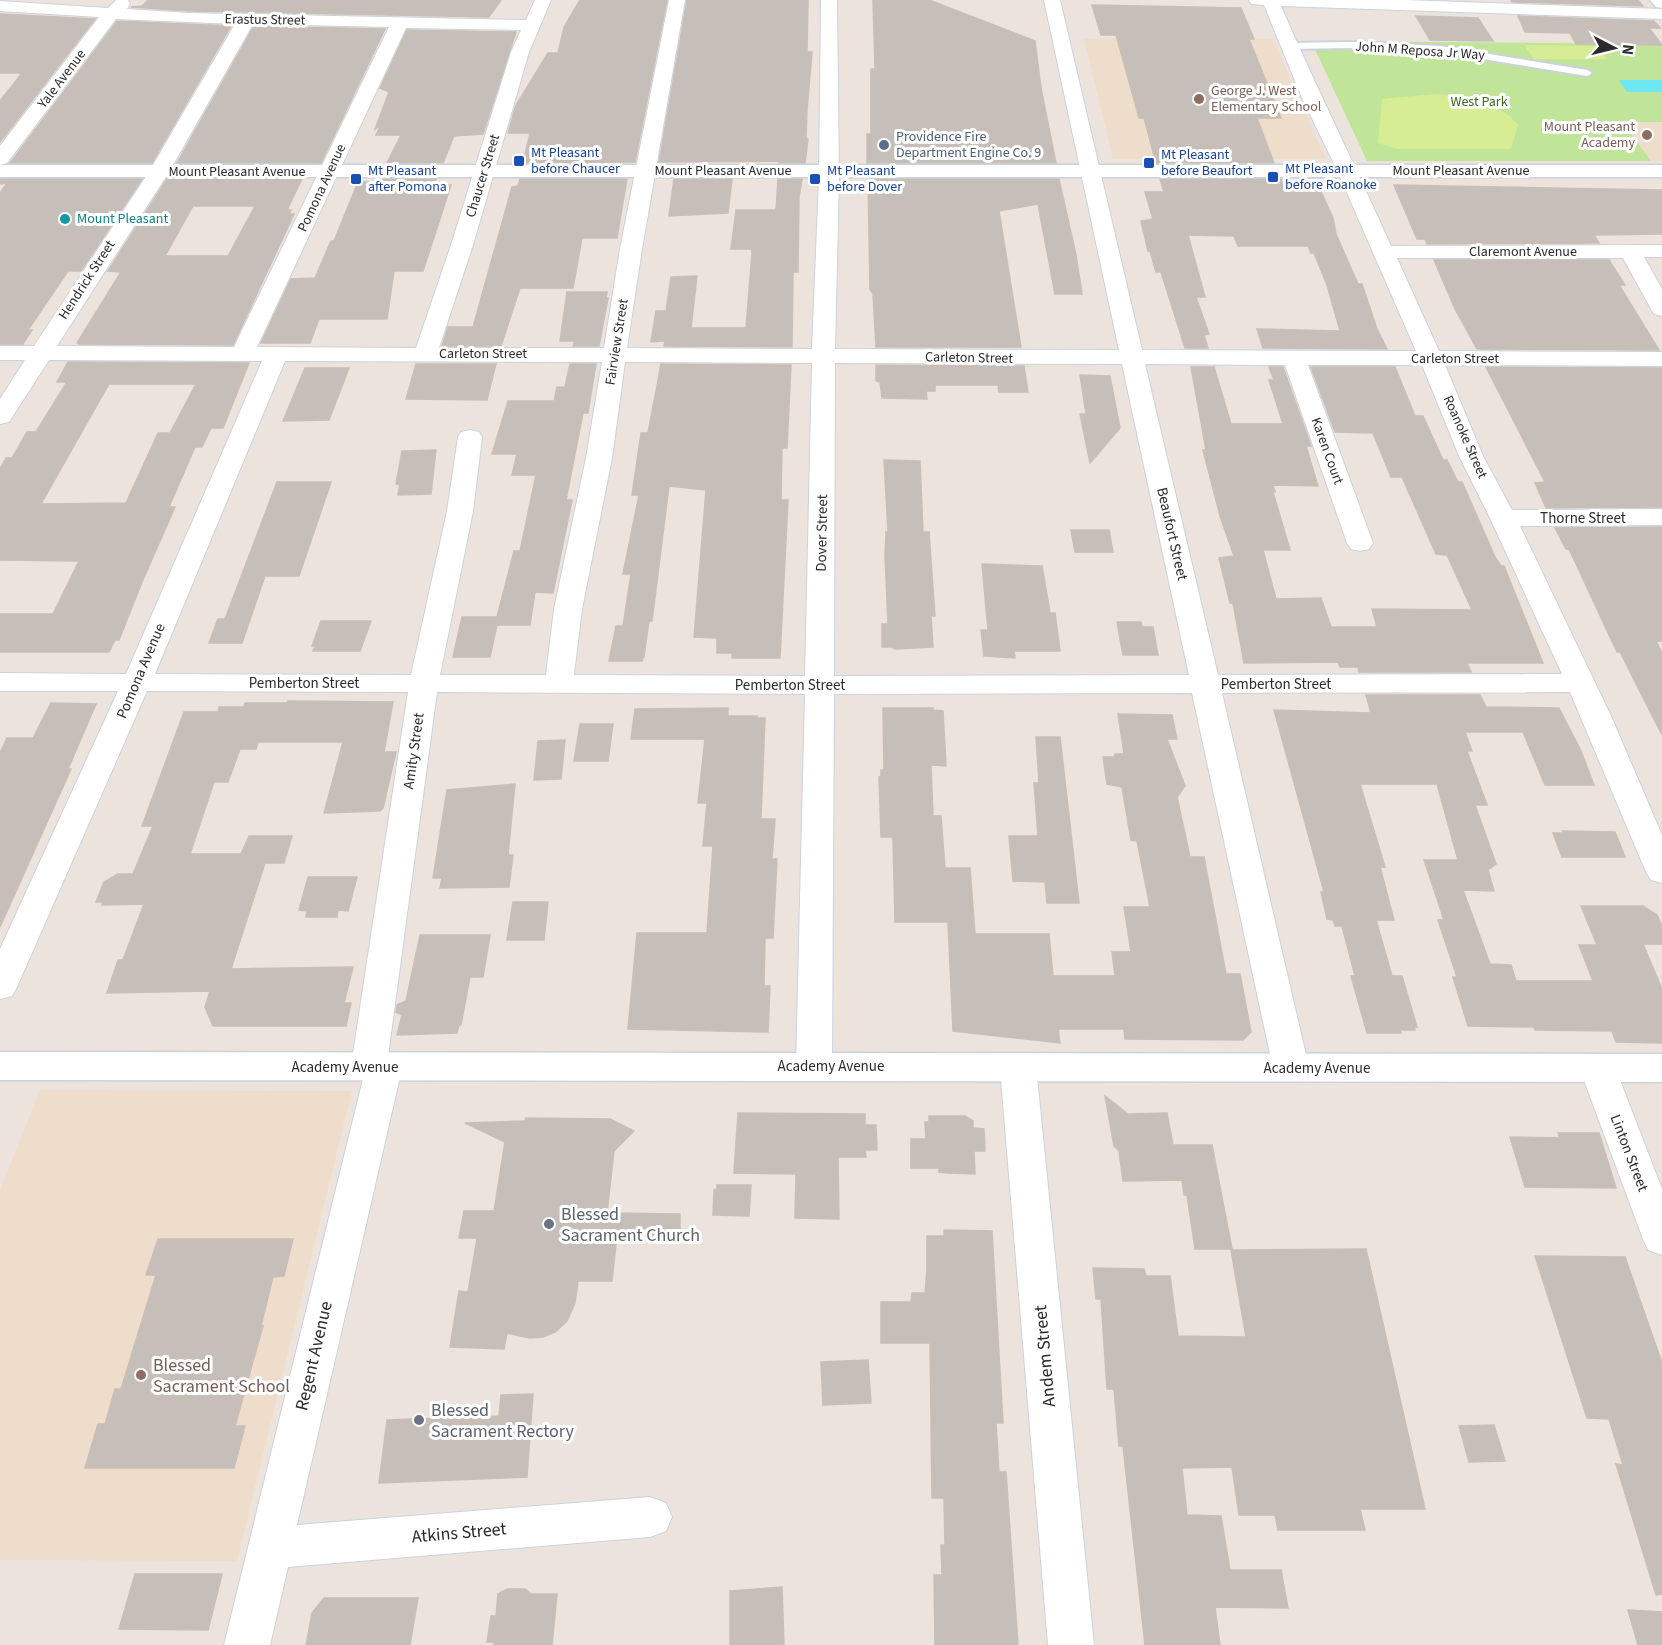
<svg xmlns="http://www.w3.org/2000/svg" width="1662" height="1645" viewBox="0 0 1662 1645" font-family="'Source Sans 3',sans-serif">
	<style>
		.education { fill: #efddcc }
		.green { fill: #c0e598 }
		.pitch { fill: #d7ed93 }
		.water { fill: #6de7f2 }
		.building { fill: #c6beb8; stroke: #c9bfb6; stroke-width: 1.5; fill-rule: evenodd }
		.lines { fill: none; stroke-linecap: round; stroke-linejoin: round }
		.service-casing { stroke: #cbd2dd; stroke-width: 4 }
		.minor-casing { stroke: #cbd2dd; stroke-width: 2 }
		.tertiary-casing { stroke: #cbd2dd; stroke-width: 3 }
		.secondary-casing { stroke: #cbd2dd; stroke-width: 3 }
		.service { fill: #fff; fill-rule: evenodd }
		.minor { fill: #fff; fill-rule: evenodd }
		.tertiary { fill: #fff; fill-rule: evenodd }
		.secondary { fill: #fff; fill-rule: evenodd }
		.education-dot { fill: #8d6e63; stroke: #fff; stroke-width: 2 }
		.service-dot { fill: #5c6f8a; stroke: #fff; stroke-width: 2 }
		.transit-dot { fill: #1a4fb4; stroke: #fff; stroke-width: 2 }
		.culture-dot { fill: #0f9aa8; stroke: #fff; stroke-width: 2 }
		.worship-dot { fill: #6b7280; stroke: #fff; stroke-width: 2 }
		.labels { text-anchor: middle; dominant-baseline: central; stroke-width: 6; stroke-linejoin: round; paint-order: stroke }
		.far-street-label { font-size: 14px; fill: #2b2b2b; stroke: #fff }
		.far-education-label { font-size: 14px; fill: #785e54; stroke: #fff; text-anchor: start }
		.far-park-label { font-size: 14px; fill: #396b18; stroke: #fff }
		.far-service-label { font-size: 14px; fill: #4e5e75; stroke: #fff; text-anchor: start }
		.far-transit-label { font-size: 14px; fill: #164399; stroke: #fff; text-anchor: start }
		.far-culture-label { font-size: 14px; fill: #0d838f; stroke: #fff; text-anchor: start }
		.street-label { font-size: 15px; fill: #2b2b2b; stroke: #fff }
		.near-worship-label { font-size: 18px; fill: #5b616d; stroke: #fff; text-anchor: start }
		.near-street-label { font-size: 18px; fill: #2b2b2b; stroke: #fff }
		.near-education-label { font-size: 18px; fill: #785e54; stroke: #fff; text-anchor: start }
	</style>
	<rect width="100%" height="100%" fill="#ede3dd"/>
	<path class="education" d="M1084,39H1273L1326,159H1113Z
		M1622,122H1662V161H1651Z
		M40,1090L352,1091L237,1561L0,1560V1190Z"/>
	<path class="green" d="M1311,41L1662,44V122H1622L1651,161H1367Z"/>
	<path class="pitch" d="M1524,45L1598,46L1607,59H1534Z
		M1436,94C1467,96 1497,100 1518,125L1511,149H1397L1378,143L1382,99Z"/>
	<path class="water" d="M1619,80H1662V92H1627Z"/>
	<path class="building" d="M148,0H501L489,17L189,11L131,7L142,6Z
		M580,0H667L635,162L523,163L530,133H508L516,105L548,53H558L564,27Z
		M687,0H808L807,52H812L807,110L806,139H808L805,163H779V161L659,162Z
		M873,0H929L1035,41L1041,88L1056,163H867V134H871V69H875Z
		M1511,0H1638L1643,6L1512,2Z
		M1092,5L1241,8L1254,39H1249L1281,118H1257L1274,163H1156L1144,118H1139L1116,35H1101Z
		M0,14L95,19L0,142V101L22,73H0Z
		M1416,16L1478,18L1493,41L1430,40Z
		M1518,16L1654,21L1660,28H1649L1662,45L1576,44L1570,33L1525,32Z
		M117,21L231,26L152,163H10Z
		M254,26L385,29L321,163H177Z
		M407,30L516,32L483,134L454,136L443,163H387L401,135H376L381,125L375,129L389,92L380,88Z
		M0,179H142L81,271H68L28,330H32L23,344H0V193L7,183L0,184Z
		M167,179H302L287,210H291L289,214H294L233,345L79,344L77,343L121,272L108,271ZM193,206H255L228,256H165Z
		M379,179H436L434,185H451L423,271H394L387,319H319L310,343H261L291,279L315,278L331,241H334L358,182H378Z
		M520,179H627L617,238H582L573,288H520L501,346H442L448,327H473L512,187L518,186Z
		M674,179H732L728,213L669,216Z
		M778,179H802L799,197L798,272H793L792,347L664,346L665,341L651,342L656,311H666L671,277L697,276L691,328H746L752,253V249H731L736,210H776Z
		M868,179H1059L1076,255L1082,294H1055L1038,204L999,211L1021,347H876L873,294L870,289Z
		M1160,179H1281L1283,185H1318L1333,218L1336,234L1358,284H1362L1377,329L1387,349L1263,348L1257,329L1340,331L1327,285L1314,253H1311L1308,246H1238L1234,236L1188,235L1205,297H1196L1209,334L1204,335L1208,348H1185L1161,272H1156L1150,251H1148L1141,221L1153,219L1145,192H1164Z
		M1394,185L1662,190V234L1594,235L1599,243L1427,244L1425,239H1417Z
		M1434,260H1609L1625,285H1619L1659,350L1477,349L1455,309Z
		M567,292H607L606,298H608L599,346H573L575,341H560Z
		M68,362L249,363L223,428H211L202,447H195L169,507H175L142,582L119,640H115L109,652H0V614H53L79,561L0,560V469L6,458H12L27,432H36L67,382H57ZM109,384H196L170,433H158L126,503L41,504Z
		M416,364H496L487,400L406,399Z
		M570,364H596L588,413H583L566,500H572L553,593L535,592L530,625H497L490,657H453L462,617H497L514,551H520L536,475H512L517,454H492L508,401H554L557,387H565Z
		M661,364L791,365L787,448H782L781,500H788L780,658H732V653H717V638L694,637L706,490L669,486L652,621H649L644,656L642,661H609L616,626H623L631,574H623L639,495H632L641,433H648Z
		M876,365L1024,366L1028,392H999L998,385H935V391H926L927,399L882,398L880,382L876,381Z
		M1191,367H1214L1231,424H1283L1269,380H1274L1269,367H1283L1311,446H1306L1318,486L1273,485L1275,492H1273L1290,550H1263L1276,599L1321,598L1331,627H1377L1372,609L1472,610L1447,555L1436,554L1402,477H1391L1373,433L1335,432L1311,367H1395L1415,416H1423L1443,460H1447L1458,482H1462L1495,557L1501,566H1504L1543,663H1467L1471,672H1359L1358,667H1340L1338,662L1244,663L1233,603H1230L1219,558L1234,556L1220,516L1203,450H1206Z
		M1486,367L1662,368V507L1546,508L1535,483L1545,482Z
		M305,368H349L329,420L283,421Z
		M1080,375L1110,376L1120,428L1090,463L1080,414H1086Z
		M436,450L431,494L398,495L400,484H396L402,451Z
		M884,460L920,461L923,532H929L935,616H931L933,647L895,649L891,647H882V624H888L885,555L886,532H888Z
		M277,482H331L299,576H265L242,643H209L218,619H225Z
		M1662,527V641H1656L1662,653V735L1620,652H1617L1569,549H1566L1555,528Z
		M1071,530H1109L1113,552H1075Z
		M982,564L1042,566L1050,613H1055L1060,651H1014L1015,658L984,656L981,630H988Z
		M321,621H371L360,651H313L315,646H312Z
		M1117,622H1141L1142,627H1153L1158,655H1123Z
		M1366,695H1480L1486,707L1559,708L1581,751L1594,785H1545L1523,732H1465L1472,751H1467L1487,805H1475L1496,864L1488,870L1494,891L1463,890L1490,964L1511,965L1516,981H1593L1579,945H1597L1581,906H1643L1657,915L1662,926V944H1643L1662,989V1043L1616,1042L1612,1031L1535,1030L1534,1027L1468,1026L1453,977H1457L1438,920H1444L1424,860H1458L1437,784H1360L1385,867H1380L1394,920H1376L1392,976H1402L1417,1027L1414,1026L1415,1030H1400L1401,1033H1367L1351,976H1355L1342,926H1335L1333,920L1327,919L1321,892H1324L1274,710L1371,713Z
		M288,701L393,702L384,752H396L383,808L380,811L324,813L343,742H258L256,749H240L228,782H214L190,854H241L249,836H292L284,863H265L231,969L353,967L344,1003H351L346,1026H213L205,1007L210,991L107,993L118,960H123L144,904L102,905L103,902H96L104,882L118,874H133L153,826H142L184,712H218L219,707H244L245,703H287Z
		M51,703L96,704L68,769H71L0,927V753L7,738H33Z
		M728,708V716H757V718H765L761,819H775L772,859H777L773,938H765L764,986H770L768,1032L628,1029L637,933H707L713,846H703L707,803H698L705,739H631L635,709Z
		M883,708H933V710L943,711L946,766L931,765L933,816H941L945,868H970L975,934H1049L1053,976H1115L1112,952H1131L1124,907H1150L1137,841L1131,840L1122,787L1107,784L1103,757H1115V754H1124L1118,714L1172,715L1177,739H1167L1185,786L1177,797L1190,857H1204L1226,974H1240L1251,1032L1243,1040L1125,1039L1124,1029H1058L1060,1043L953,1031L948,922H895L893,840L892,837H881L879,777H881V770H884Z
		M580,724H613L608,761H574Z
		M1036,737H1060L1079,903H1047L1045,882L1013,881L1009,836H1038L1034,783H1039Z
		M565,740L561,779L534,780L538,741Z
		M515,784L508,855H513L509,887L440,888L442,878H433L447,790Z
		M1563,831L1615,832L1625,857H1562L1553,833H1563Z
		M308,877H357L348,911L338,910L337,917H306L307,911L299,910Z
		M513,902H548L544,940H507Z
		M420,935H490L483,977H470L461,1025H459L457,1033L397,1035L402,1015L396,1012L397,1005L406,1001Z
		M1105,1096L1128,1114L1167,1113L1173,1145H1212L1232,1249H1195L1187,1195H1184L1182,1180L1123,1181L1119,1151L1114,1146Z
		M738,1113L865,1114V1125H876L877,1150H865L866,1157H838L839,1219L795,1218L796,1174L734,1173Z
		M929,1116H965L973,1121V1128L984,1129L985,1151H974L975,1174L947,1173L939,1172V1168H911V1139H926L925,1122H929Z
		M526,1118L610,1119L634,1131L614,1151L607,1213L680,1214V1236L617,1235L612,1281H578L575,1303L567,1321L555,1332L543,1337L530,1338L507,1333L504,1349L450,1347L459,1291L468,1292L477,1238H459L464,1211H494L505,1142L465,1123L525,1121Z
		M1558,1133H1599L1616,1188L1525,1187L1510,1137L1560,1138Z
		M717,1185H751L749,1216L713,1215L714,1190L717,1189Z
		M944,1230L992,1231L1003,1423H996L999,1472H1006L1018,1645H935L934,1575H942L941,1545H945L944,1498H932L930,1343H881V1302H911L912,1293H925L927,1269V1236H944Z
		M158,1239H293L284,1276L273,1277L261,1326H263L235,1426H245L234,1468H85L98,1424H105L115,1389H121L156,1275H146Z
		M1366,1249L1425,1509H1360L1365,1530H1278L1275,1515H1239L1232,1467L1182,1468L1187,1515L1221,1516L1230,1570H1281L1288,1608L1215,1607L1220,1645H1145L1123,1446H1119L1114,1389H1107L1101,1299H1096L1093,1268L1144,1269L1146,1276H1170L1178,1336L1246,1337L1231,1250Z
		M1535,1256L1625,1257L1662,1363V1594L1656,1595L1616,1464L1623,1465L1609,1419L1587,1418Z
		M868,1360L871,1403L823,1405L821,1362Z
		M533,1394L527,1477L379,1483L387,1420L499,1416L501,1395Z
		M1494,1425L1505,1461L1469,1462L1459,1426Z
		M135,1574H222L208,1630L119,1629Z
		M782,1587L784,1645H730V1591Z
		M507,1589H525L531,1594H557L552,1645H494V1642H487L491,1616H496L498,1594Z
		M324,1598H418L410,1645H306L312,1613Z
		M1628,1610L1662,1612V1645H1638Z"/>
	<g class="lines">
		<defs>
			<path id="service" d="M1353,42L1440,46L1587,70L1592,73L1587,76L1440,52L1353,48L1288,49L1283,46L1288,43Z"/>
			<path id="minor" d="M116,0H128L130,4L127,9L189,13L526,20L535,0H551L529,52L473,245L439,348H604L620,249L669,0H685L642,249L627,348L812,349L819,178L821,0H837L839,178L835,349L1119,350L1044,0H1060L1142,350L1416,351L1337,170L1302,98L1264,5L1251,4L1249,0H1404L1662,9V19L1281,6C1316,87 1355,165 1391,246L1662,245V257H1644L1662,289V316L1654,314L1651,309L1623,258H1397L1439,351L1662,352V366L1445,365L1483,456L1512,510L1662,509V525L1520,526L1611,716L1662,835V883L1651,880L1646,872L1570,692L1222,693L1309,1068L1304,1077L1291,1081L1278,1077L1273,1068L1192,693L834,694L832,1066L827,1075L814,1079L801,1075L796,1066L805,694L437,692L388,1056L397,1059L402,1068L297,1525L650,1497L666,1503L672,1517L666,1531L650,1537L288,1567L270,1645H224L363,1079L356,1076L351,1067L408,692L147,691L17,987L12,996L0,999V949L118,691H0V673L126,674L262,361L49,360L9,422L0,424V399L25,360H0V346H34L149,172L235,24L116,19L7,163L0,165V146L99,17L0,11V1L108,8ZM253,24L389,27L234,347L57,346L169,172ZM406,28L521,30L511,52L451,245L416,348L257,347ZM285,361L602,362L586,458L554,609L546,675H440L473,511L482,437L479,432L470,430L461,432L458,437L447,511L411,675L155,674ZM625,362L812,363L805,676L574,675L582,609L612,458ZM835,363L1122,364L1189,675L834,676ZM1145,364L1285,365L1347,543L1351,549L1360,551L1369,549L1373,543L1308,365H1422L1459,456L1490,518L1562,674L1218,675Z
				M1018,1054L1031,1058L1036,1067L1094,1645H1048L1000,1067L1005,1058Z
				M1597,1054L1610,1058L1615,1067L1662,1189V1255L1648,1250L1643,1239L1579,1067L1584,1058Z"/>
			<path id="tertiary" d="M0,1052L1662,1054V1082L0,1080Z"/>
			<path id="secondary" d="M1650,0H1662V8L1656,7Z
				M0,165H1662V177H0Z"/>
		</defs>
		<use href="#service" class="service-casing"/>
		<use href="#minor" class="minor-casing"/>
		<use href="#tertiary" class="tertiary-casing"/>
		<use href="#secondary" class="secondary-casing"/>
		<use href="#service" class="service"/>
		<use href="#minor" class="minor"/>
		<use href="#tertiary" class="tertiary"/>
		<use href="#secondary" class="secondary"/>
	</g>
	<g class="education-dot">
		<circle cx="1199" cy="99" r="6"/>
		<circle cx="1647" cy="135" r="6"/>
		<circle cx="141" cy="1375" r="6"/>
	</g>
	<circle class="service-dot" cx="884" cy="145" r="6"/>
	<g class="transit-dot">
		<rect x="513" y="155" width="12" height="12" rx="3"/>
		<rect x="1143" y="157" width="12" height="12" rx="3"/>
		<rect x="1267" y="171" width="12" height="12" rx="3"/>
		<rect x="350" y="173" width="12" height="12" rx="3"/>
		<rect x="809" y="173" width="12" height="12" rx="3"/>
	</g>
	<circle class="culture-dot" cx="65" cy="219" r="6"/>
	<g class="worship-dot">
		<circle cx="549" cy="1224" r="6"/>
		<circle cx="419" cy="1420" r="6"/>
	</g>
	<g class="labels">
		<g class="far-street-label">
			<text transform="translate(265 20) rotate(1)">Erastus Street</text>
			<text transform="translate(1420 51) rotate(4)">John M Reposa Jr Way</text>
			<text transform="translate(62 79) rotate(-53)">Yale Avenue</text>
			<text x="723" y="171">Mount Pleasant Avenue</text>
			<text x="1461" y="171">Mount Pleasant Avenue</text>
			<text x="237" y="172">Mount Pleasant Avenue</text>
			<text transform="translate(483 176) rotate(-73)">Chaucer Street</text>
			<text transform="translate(322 188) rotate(-65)">Pomona Avenue</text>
			<text x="1523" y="252">Claremont Avenue</text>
			<text transform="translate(87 280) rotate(-57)">Hendrick Street</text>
			<text transform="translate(617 342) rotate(-81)">Fairview Street</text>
			<text x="483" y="354">Carleton Street</text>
			<text transform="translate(969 358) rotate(1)">Carleton Street</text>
			<text x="1455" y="359">Carleton Street</text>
			<text transform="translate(1465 437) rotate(66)">Roanoke Street</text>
			<text transform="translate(1327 451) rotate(70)">Karen Court</text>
		</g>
		<g class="far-education-label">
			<text x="1211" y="91">George J. West<tspan x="1211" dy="16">Elementary School</tspan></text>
			<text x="1635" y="127" text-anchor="end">Mount Pleasant<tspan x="1635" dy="16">Academy</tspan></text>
		</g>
		<g class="far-park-label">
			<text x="1479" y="102">West Park</text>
		</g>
		<g class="far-service-label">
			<text x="896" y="137">Providence Fire<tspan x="896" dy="16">Department Engine Co. 9</tspan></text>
		</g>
		<g class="far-transit-label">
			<text x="531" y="153">Mt Pleasant<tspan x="531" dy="16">before Chaucer</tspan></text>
			<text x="1161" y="155">Mt Pleasant<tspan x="1161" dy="16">before Beaufort</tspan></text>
			<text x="1285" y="169">Mt Pleasant<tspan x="1285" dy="16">before Roanoke</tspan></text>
			<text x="368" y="171">Mt Pleasant<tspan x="368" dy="16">after Pomona</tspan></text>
			<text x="827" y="171">Mt Pleasant<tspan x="827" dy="16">before Dover</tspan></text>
		</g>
		<g class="far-culture-label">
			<text x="77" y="219">Mount Pleasant</text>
		</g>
		<g class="street-label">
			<text x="1583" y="518">Thorne Street</text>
			<text transform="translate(822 533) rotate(-89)">Dover Street</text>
			<text transform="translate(1172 534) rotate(77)">Beaufort Street</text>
			<text transform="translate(141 671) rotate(-67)">Pomona Avenue</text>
			<text x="304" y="683">Pemberton Street</text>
			<text x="1276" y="684">Pemberton Street</text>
			<text x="790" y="685">Pemberton Street</text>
			<text transform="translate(414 751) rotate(-82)">Amity Street</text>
			<text x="831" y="1066">Academy Avenue</text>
			<text x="345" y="1067">Academy Avenue</text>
			<text x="1317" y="1068">Academy Avenue</text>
			<text transform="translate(1629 1153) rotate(69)">Linton Street</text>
		</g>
		<g class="near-worship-label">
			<text x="561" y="1214">Blessed<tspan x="561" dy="21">Sacrament Church</tspan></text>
			<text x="431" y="1410">Blessed<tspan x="431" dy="21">Sacrament Rectory</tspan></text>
		</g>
		<g class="near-street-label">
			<text transform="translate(314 1356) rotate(-77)">Regent Avenue</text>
			<text transform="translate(1045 1356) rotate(-95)">Andem Street</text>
			<text transform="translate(459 1533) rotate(-5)">Atkins Street</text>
		</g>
		<g class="near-education-label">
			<text x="153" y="1365">Blessed<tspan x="153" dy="21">Sacrament School</tspan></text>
		</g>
	</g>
	<g transform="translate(1614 48) rotate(97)" stroke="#ffffff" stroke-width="4.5" paint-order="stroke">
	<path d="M0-4.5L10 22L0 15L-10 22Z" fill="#2b2b2b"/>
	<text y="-9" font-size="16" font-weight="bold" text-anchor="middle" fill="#2b2b2b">N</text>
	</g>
</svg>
